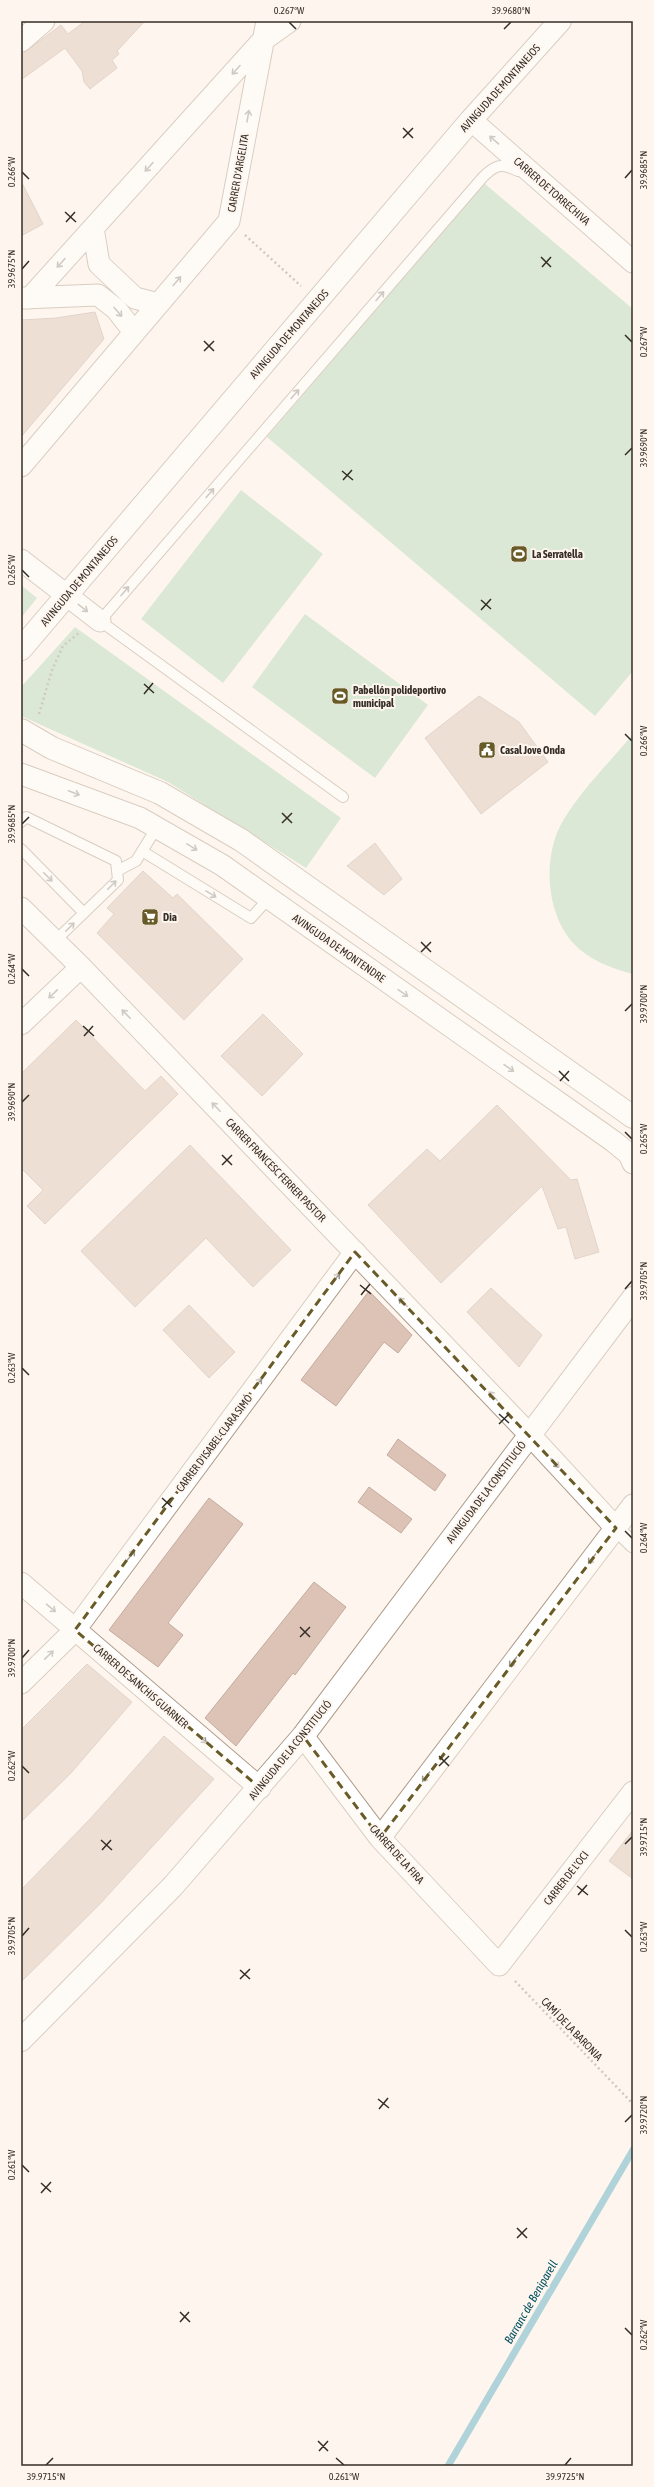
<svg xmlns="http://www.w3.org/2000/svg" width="654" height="2487" viewBox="0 0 654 2487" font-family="'Asap Condensed',sans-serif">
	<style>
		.green { fill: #b4d7b8 }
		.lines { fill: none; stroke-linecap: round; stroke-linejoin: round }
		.stream { stroke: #52a8c2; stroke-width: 7 }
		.building { fill: #dcc3b6; stroke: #c3ab9e }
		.service-casing { stroke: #ae9c89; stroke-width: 12 }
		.pedestrian-casing { stroke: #ae9c89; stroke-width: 17 }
		.minor-casing { stroke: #ae9c89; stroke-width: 23 }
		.tertiary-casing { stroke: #ae9c89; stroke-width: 24 }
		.secondary-casing { stroke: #ae9c89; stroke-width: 24 }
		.primary-casing { stroke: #ae9c89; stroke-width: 24 }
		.path { stroke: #99928a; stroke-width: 2.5; stroke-dasharray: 2 3; stroke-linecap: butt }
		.service { stroke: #fff; stroke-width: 10 }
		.pedestrian { stroke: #fff; stroke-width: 15 }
		.minor { stroke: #fff; stroke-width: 21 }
		.tertiary { stroke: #fff; stroke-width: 22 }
		.secondary { stroke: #fff; stroke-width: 22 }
		.primary { stroke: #fff; stroke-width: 22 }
		.oneway { stroke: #9a9692 }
		.marked { fill: none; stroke: #685b28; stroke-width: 3; stroke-dasharray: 8 5; stroke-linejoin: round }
		.ticks { fill: none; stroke: #352e26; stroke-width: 1.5 }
		.labels { text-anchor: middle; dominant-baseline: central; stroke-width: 4; stroke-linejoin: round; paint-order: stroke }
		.street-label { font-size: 11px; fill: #352e26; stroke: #fef6ee }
		.poi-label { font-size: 11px; font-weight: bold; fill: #352e26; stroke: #fef6ee; text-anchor: start }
		.water-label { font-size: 12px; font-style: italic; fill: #015062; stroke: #fef6ee }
		.neatline { fill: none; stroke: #352e26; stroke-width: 1.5 }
		.ticks-label { font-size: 10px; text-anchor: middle; fill: #352e26 }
	</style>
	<rect width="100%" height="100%" fill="#fef6ee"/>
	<path class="green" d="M484,183L633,309V671L595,716L267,437Z
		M241,490L323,554L223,683L141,619Z
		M21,585L37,598L21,618Z
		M305,614L428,705L375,778L252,687Z
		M75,627L341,818L306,868L168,782L21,716V687Z
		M633,734V974C613,969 589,960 574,944C545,913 542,854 564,819C583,788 610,762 633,734Z"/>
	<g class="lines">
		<path class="stream" d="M448,2466L633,2150"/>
	</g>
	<path class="building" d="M85,21H145L117,51L119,54L112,60L117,68L90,89L84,82L82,71L65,48L21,80V55L61,25L68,34Z
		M21,181L43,224L21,236Z
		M95,312L104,339L21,437V320L56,318Z
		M479,696L519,722L548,762L481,814L425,738Z
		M375,843L402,879L384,895L347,866Z
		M143,871L173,898L177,894L243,959L184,1020L97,933L114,914L107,908Z
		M263,1014L303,1054L262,1096L221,1056Z
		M76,1020L145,1091L161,1076L178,1094L45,1224L27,1206L43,1190L21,1168V1074Z
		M497,1105L571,1180L577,1179L599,1252L575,1259L566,1227L558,1229L542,1186L441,1283L368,1205L427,1149L440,1161Z
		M190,1145L291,1250L253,1287L206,1238L135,1307L81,1251Z
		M491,1288L542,1335L519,1367L467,1312Z
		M369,1291L412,1335L398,1353L384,1342L336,1406L301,1380Z
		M189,1305L235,1352L209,1378L163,1330Z
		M398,1439L446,1475L435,1491L387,1455Z
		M369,1487L412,1519L401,1533L358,1502Z
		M209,1498L243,1524L168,1623L183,1635L158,1667L109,1630Z
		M314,1582L346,1607L295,1675L293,1673L236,1746L205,1718Z
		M87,1664L132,1702L71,1773L21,1822V1730Z
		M164,1736L214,1779L99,1905L21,1982V1890L90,1819Z
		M633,1830V1879L609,1861Z"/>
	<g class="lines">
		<defs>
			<path id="service" d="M343,797L100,621L483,177C496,164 502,163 518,171
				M21,822L26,817L116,861L118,880L55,941
				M21,849L84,913
				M142,851L251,918L269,898
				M117,871L136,861L157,827"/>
			<path id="pedestrian" d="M616,1528L633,1545"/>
			<path id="minor" d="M21,41L44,21
				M471,120L633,262
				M93,228L99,264L135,298L158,304
				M22,298L98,295L116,309L134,332
				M30,298L262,41L290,21
				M21,466L229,221L267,21
				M21,560L100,621
				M21,774L140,818L222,865L613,1141L629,1154L633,1163
				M21,908L81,967L529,1434L616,1528
				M21,1024L81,967
				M21,1583L260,1788
				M21,1683L75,1630L355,1252
				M303,1736L380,1838L499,1965L633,1792
				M380,1838L633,1505"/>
			<path id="tertiary" d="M21,649L471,120L560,21"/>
			<path id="secondary" d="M21,2040L173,1886L303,1736L633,1298"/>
			<path id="primary" d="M21,730L52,748L160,793L241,840L633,1117"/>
		</defs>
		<use href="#service" class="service-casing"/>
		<use href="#pedestrian" class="pedestrian-casing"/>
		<use href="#minor" class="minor-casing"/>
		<use href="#tertiary" class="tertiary-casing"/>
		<use href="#secondary" class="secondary-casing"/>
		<use href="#primary" class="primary-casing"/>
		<path class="path" d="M245,235L301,286
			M39,714L52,670L63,646L79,633
			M515,1981L633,2104"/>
		<use href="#service" class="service"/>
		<use href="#pedestrian" class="pedestrian"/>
		<use href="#minor" class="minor"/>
		<use href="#tertiary" class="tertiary"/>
		<use href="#secondary" class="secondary"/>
		<use href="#primary" class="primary"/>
	</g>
	<defs><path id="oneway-shaft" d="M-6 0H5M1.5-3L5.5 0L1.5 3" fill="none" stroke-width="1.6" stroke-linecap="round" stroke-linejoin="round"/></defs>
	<g class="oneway">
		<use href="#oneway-shaft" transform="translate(236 70) rotate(132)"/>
		<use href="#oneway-shaft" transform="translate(248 116) rotate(-80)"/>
		<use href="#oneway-shaft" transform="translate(494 140) rotate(-139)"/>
		<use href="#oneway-shaft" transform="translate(149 167) rotate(132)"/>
		<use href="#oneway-shaft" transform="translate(61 263) rotate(132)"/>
		<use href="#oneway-shaft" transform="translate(177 281) rotate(-50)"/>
		<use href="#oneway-shaft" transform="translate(380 296) rotate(-49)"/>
		<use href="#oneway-shaft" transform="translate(118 312) rotate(49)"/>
		<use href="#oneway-shaft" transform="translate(295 394) rotate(-49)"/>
		<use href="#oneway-shaft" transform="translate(210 493) rotate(-49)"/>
		<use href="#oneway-shaft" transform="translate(125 591) rotate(-49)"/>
		<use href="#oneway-shaft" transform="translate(83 608) rotate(38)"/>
		<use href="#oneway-shaft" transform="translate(74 793) rotate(21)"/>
		<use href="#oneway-shaft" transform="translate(192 847) rotate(31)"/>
		<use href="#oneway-shaft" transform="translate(48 877) rotate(45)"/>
		<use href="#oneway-shaft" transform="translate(112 885) rotate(-45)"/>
		<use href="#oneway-shaft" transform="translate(211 894) rotate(32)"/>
		<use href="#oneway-shaft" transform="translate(70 927) rotate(-45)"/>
		<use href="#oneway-shaft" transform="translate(403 993) rotate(35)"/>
		<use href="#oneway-shaft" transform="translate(53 994) rotate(136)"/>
		<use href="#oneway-shaft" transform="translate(126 1014) rotate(-134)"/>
		<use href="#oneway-shaft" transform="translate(509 1068) rotate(35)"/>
		<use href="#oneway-shaft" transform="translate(216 1107) rotate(-134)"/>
		<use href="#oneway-shaft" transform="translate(336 1278) rotate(-53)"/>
		<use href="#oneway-shaft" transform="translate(403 1302) rotate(-134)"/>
		<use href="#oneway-shaft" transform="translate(258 1383) rotate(-53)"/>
		<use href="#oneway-shaft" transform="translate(493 1396) rotate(-134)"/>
		<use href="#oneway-shaft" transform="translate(555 1463) rotate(47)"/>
		<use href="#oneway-shaft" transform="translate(131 1555) rotate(-53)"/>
		<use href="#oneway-shaft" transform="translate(592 1559) rotate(127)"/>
		<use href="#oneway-shaft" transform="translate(51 1608) rotate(40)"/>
		<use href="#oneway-shaft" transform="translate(49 1655) rotate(-44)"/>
		<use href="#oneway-shaft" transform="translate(513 1662) rotate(127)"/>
		<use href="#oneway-shaft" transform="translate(202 1739) rotate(41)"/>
		<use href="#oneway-shaft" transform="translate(426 1777) rotate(127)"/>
	</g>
	<path d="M0 0H654V2487H0ZM355,1252L616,1528L380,1838L303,1736L260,1788L75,1630Z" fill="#fef6ee" fill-opacity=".55" fill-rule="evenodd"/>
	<path class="marked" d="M355,1252L616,1528L380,1838L303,1736L260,1788L75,1630Z"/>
	<path class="ticks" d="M289,22L296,29M504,29L511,22M403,128L413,138M403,138L413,128M22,172L29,179M625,178L632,170M65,212L76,222M66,222L75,212M541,257L551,267M542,267L551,257M22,269L29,261M625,335L632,342M204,341L214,351M204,351L214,341M625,455L632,448M342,471L353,480M343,480L352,470M22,570L29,577M481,600L491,609M481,610L491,599M144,684L154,693M144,694L153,683M625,734L632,741M282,813L292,823M282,823L292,813M22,824L29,817M421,942L431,952M421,952L431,942M22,969L29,976M625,1011L632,1004M83,1026L94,1036M84,1036L93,1026M559,1071L569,1081M560,1081L569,1071M22,1102L29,1095M625,1132L632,1139M222,1155L232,1165M222,1165L232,1155M360,1285L371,1294M625,1289L632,1281M361,1295L370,1284M22,1368L29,1375M499,1414L509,1423M499,1424L509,1414M162,1498L172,1507M162,1508L171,1498M625,1531L632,1538M300,1627L310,1637M300,1637L310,1627M22,1658L29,1650M439,1756L449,1766M22,1766L29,1773M439,1766L449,1756M101,1840L112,1850M625,1844L632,1837M102,1850L111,1840M577,1886L588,1895M578,1895L587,1885M625,1930L632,1937M22,1936L29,1928M240,1970L250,1979M240,1979L250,1969M378,2099L389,2108M379,2109L388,2098M625,2122L632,2115M22,2165L29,2172M41,2183L51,2192M41,2193L51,2182M517,2228L527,2238M517,2238L527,2228M180,2312L190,2322M180,2322L189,2312M625,2328L632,2335M318,2441L328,2451M319,2451L328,2441M336,2458L344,2465M46,2465L53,2458M565,2465L571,2458"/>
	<defs>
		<symbol id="stadium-square" viewBox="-11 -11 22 22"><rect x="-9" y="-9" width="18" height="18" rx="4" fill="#685b28" stroke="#fef6ee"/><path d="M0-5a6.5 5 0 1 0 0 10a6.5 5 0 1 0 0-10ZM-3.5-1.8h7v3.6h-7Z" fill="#fff"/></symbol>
		<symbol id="civic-square" viewBox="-11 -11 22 22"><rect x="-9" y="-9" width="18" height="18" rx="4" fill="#685b28" stroke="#fef6ee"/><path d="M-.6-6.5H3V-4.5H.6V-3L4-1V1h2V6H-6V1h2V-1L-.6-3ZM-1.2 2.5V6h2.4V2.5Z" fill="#fff"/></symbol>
		<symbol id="supermarket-square" viewBox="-11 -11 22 22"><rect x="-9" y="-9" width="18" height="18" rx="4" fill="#685b28" stroke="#fef6ee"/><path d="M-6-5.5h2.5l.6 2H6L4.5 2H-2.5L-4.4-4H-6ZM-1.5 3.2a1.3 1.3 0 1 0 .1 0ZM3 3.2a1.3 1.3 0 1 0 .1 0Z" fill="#fff"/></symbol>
	</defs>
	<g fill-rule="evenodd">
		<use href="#stadium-square" x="509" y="544" width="20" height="20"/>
		<use href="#stadium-square" x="330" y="686" width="20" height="20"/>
		<use href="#civic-square" x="477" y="740" width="20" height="20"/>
		<use href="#supermarket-square" x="140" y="907" width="20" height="20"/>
	</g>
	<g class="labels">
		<g class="street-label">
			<text transform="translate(500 88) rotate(-48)">AVINGUDA DE MONTANEJOS</text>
			<text transform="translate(238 173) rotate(-80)">CARRER D'ARGELITA</text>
			<text transform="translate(552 191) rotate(41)">CARRER DE TORRECHIVA</text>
			<text transform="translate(289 334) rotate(-49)">AVINGUDA DE MONTANEJOS</text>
			<text transform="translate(79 581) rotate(-50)">AVINGUDA DE MONTANEJOS</text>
			<text transform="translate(339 948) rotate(35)">AVINGUDA DE MONTENDRE</text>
			<text transform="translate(276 1170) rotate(46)">CARRER FRANCESC FERRER PASTOR</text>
			<text transform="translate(214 1443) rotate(-53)">CARRER D'ISABEL-CLARA SIMÓ</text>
			<text transform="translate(486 1492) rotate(-53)">AVINGUDA DE LA CONSTITUCIÓ</text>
			<text transform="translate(141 1686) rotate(41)">CARRER DE SANCHIS GUARNER</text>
			<text transform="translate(290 1750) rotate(-51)">AVINGUDA DE LA CONSTITUCIÓ</text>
			<text transform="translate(397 1854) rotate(48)">CARRER DE LA FIRA</text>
			<text transform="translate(566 1878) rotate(-52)">CARRER DE L'OCI</text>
			<text transform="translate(572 2029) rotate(46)">CAMÍ DE LA BARONIA</text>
		</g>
		<g class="poi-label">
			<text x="532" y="554">La Serratella</text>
			<text x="353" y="690">Pabellón polideportivo<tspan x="353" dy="13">municipal</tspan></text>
			<text x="500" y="750">Casal Jove Onda</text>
			<text x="163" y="917">Dia</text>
		</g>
		<g class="water-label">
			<text transform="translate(531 2302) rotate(-60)">Barranc de Beniparell</text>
		</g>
	</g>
	<rect width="654" height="2487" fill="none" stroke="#fef6ee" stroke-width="44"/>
	<rect x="22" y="22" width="610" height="2443" class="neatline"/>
	<g class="ticks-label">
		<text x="289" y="14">0.267°W</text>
		<text x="511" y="14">39.9680°N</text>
		<text transform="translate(643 170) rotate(-90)" y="4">39.9685°N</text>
		<text transform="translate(11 172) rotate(-90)" y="4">0.266°W</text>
		<text transform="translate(11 269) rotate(-90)" y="4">39.9675°N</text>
		<text transform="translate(643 342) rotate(-90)" y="4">0.267°W</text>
		<text transform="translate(643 448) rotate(-90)" y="4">39.9690°N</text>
		<text transform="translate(11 570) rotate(-90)" y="4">0.265°W</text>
		<text transform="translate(643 741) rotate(-90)" y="4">0.266°W</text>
		<text transform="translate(11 824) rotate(-90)" y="4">39.9685°N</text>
		<text transform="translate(11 969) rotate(-90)" y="4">0.264°W</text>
		<text transform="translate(643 1004) rotate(-90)" y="4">39.9700°N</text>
		<text transform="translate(11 1102) rotate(-90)" y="4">39.9690°N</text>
		<text transform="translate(643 1139) rotate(-90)" y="4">0.265°W</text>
		<text transform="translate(643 1281) rotate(-90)" y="4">39.9705°N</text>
		<text transform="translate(11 1368) rotate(-90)" y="4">0.263°W</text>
		<text transform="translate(643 1538) rotate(-90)" y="4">0.264°W</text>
		<text transform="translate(11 1658) rotate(-90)" y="4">39.9700°N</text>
		<text transform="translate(11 1766) rotate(-90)" y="4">0.262°W</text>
		<text transform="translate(643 1837) rotate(-90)" y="4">39.9715°N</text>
		<text transform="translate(11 1936) rotate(-90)" y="4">39.9705°N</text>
		<text transform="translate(643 1937) rotate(-90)" y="4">0.263°W</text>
		<text transform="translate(643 2115) rotate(-90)" y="4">39.9720°N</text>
		<text transform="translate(11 2165) rotate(-90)" y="4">0.261°W</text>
		<text transform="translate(643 2335) rotate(-90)" y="4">0.262°W</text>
		<text x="46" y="2480">39.9715°N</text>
		<text x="344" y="2480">0.261°W</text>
		<text x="565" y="2480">39.9725°N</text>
	</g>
</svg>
